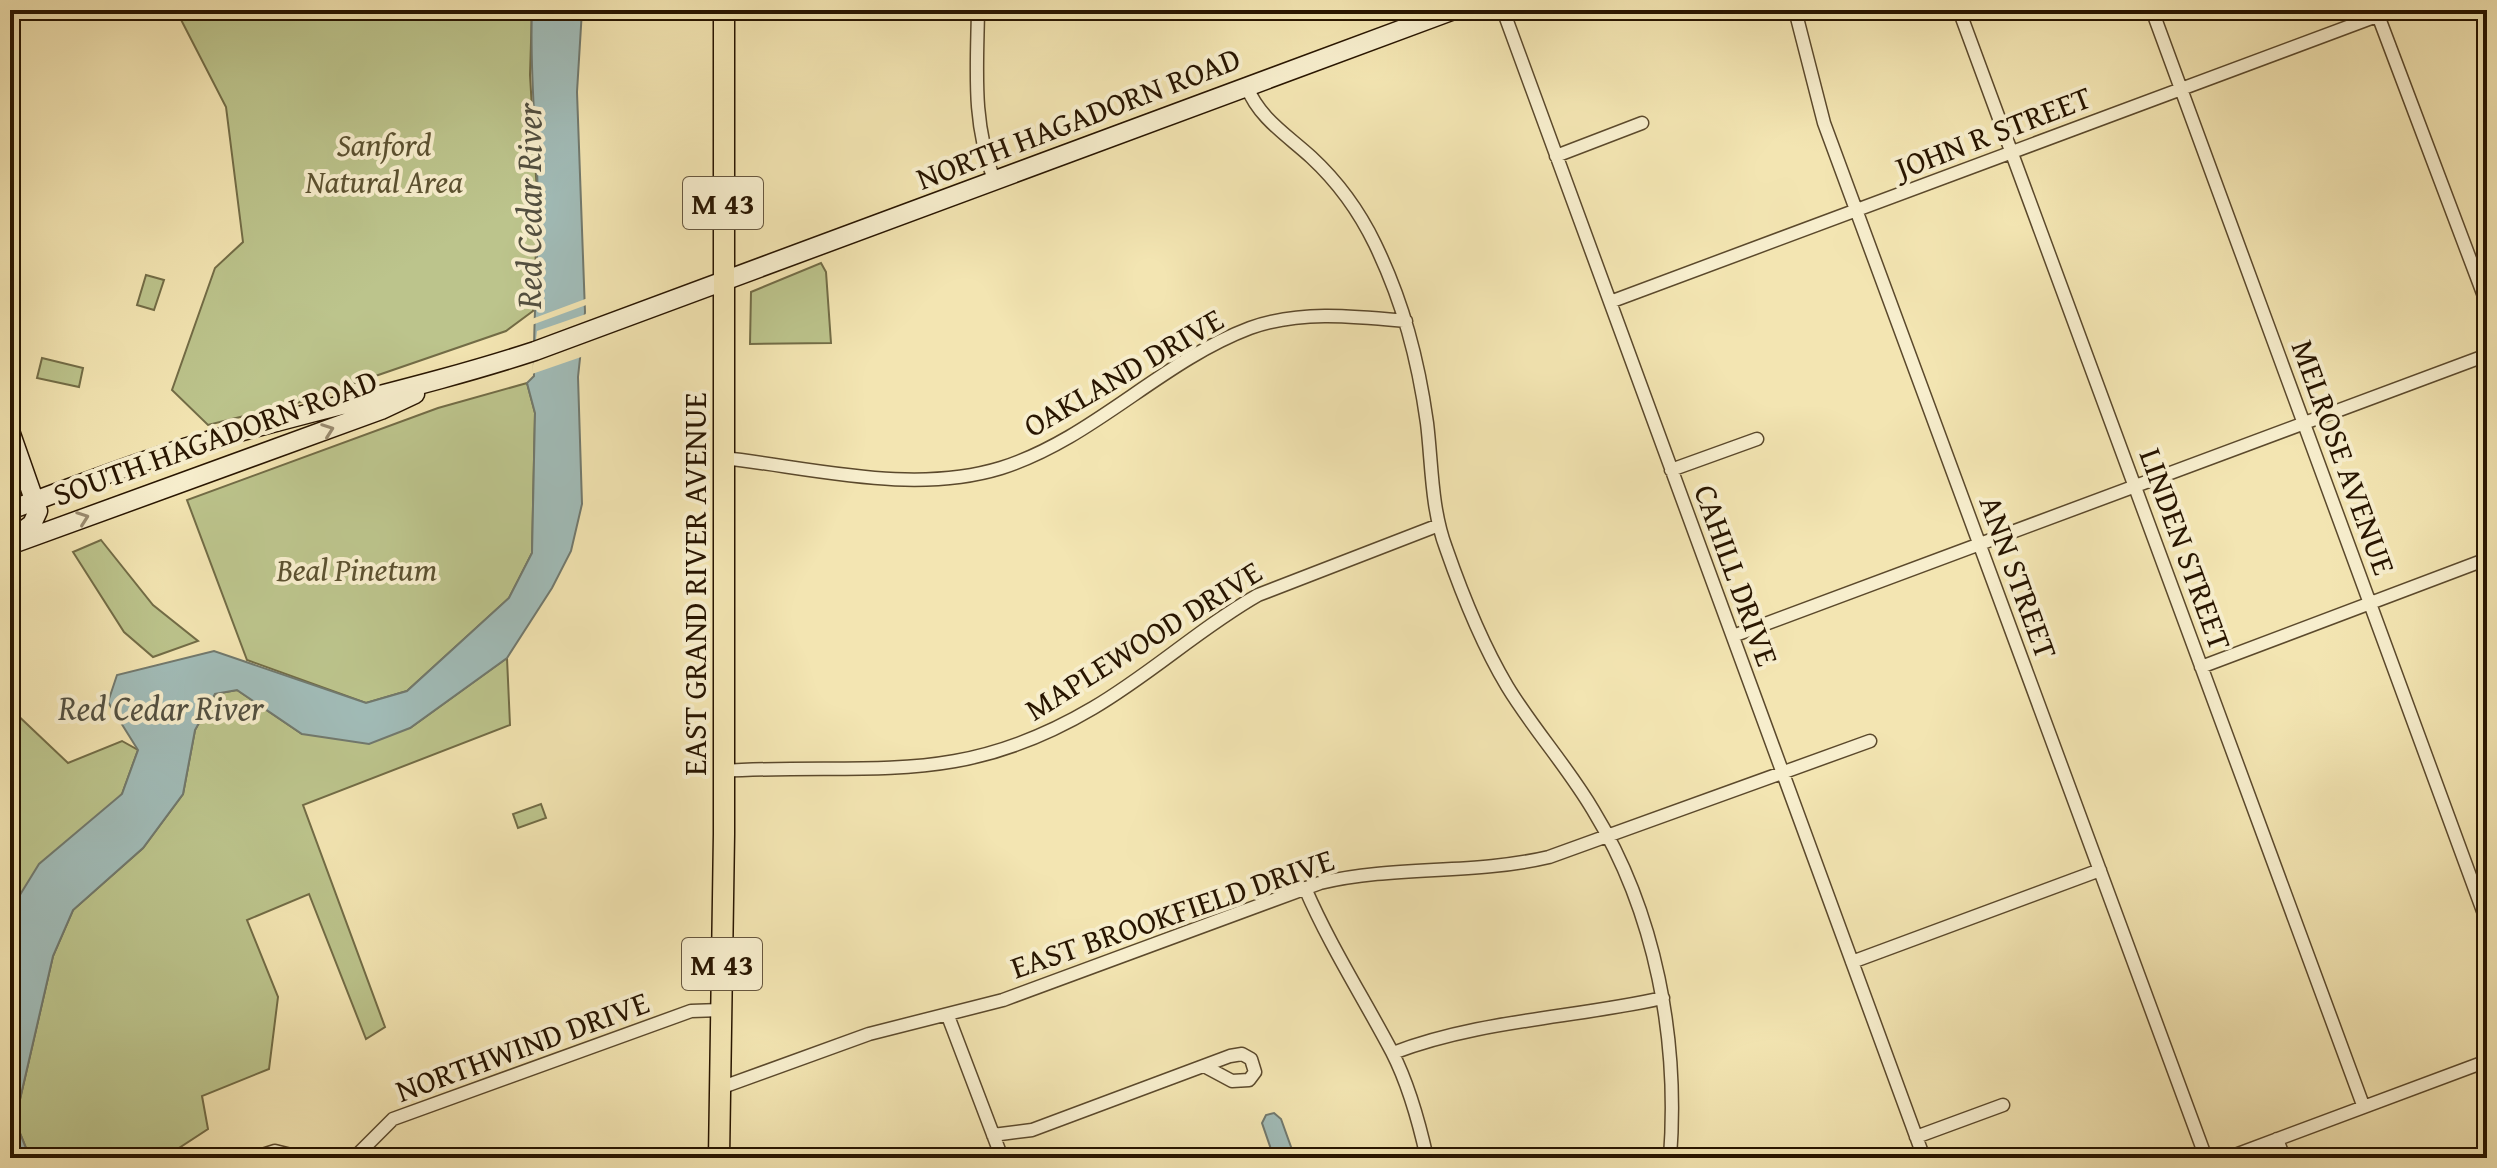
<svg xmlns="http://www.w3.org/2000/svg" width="2497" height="1168" viewBox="0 0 2497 1168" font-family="'Gentium Book Plus',serif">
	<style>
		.green { fill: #bcc48c; stroke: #726c46; stroke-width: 2 }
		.water { fill: #a1bcb8; stroke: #71796e; stroke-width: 2 }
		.pier { fill: #f3e5b2 }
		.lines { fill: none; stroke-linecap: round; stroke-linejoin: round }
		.street-casing { stroke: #5b492c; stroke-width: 15 }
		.secondary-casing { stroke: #281500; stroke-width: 21 }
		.primary-casing { stroke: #281500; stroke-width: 23 }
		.street { stroke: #f7eecd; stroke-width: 12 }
		.secondary { stroke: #f7eecd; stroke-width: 18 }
		.primary { stroke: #f3e5b2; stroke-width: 20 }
		.oneway { stroke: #9a8c71 }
		.labels { text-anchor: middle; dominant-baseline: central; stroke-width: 8; stroke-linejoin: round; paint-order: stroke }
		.shield { fill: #f7eecd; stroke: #66563e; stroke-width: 2 }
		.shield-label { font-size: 30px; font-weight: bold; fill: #281500 }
		.street-label { font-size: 32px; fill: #281500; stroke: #f7eecd }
		.park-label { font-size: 32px; font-style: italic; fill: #5c5231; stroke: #f7eecd }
		.water-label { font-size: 34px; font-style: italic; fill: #524f40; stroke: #f7eecd }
	</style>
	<rect width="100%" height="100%" fill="#f3e5b2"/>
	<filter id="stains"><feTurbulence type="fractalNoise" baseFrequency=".0025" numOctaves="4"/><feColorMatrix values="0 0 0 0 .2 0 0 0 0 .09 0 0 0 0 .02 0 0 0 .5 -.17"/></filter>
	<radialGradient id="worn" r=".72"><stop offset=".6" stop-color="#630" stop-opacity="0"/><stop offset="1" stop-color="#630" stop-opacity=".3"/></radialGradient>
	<path class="green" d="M176,10H532L530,75L538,210L533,311L506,331L297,403L208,425L172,390L215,268L243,242L226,107Z
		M821,263L826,272L831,343L750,344L751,292Z
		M146,275L164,280L154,310L137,305Z
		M42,358L83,368L79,387L37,378Z
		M527,383L535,413L532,553L509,598L407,691L366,703L247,660L187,500L438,408Z
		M101,540L153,605L198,641L153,657L124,632L73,552Z
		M507,658L510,725L303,805L385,1027L366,1039L309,894L247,920L278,997L269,1069L202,1096L208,1129L173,1152L178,1158H159L150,1152L133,1158H30L15,1121L53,956L73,910L143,848L183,794L195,730L215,694L237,690L302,734L410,728Z
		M10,708L68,763L122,741L138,750L122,794L10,911Z
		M541,804L546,818L518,828L513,814Z"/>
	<path class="water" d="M532,10H582L577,92L585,312L578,377L582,504L571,551L552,588L507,658L410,728L369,744L302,734L237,690L215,694L195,730L183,794L143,848L73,910L53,956L15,1121L30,1158H10V911L39,864L122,794L138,750L108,702L117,675L214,651L366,703L407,691L509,598L532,553L535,413L527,383L534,376C533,321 538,266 538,211C538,143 529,79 532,10Z
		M1274,1113L1281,1119L1295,1158H1274L1262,1123L1266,1115Z"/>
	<path class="pier" d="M588,298L589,304L529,326V320Z
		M589,313L584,356L532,374L537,331Z"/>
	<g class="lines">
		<defs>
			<path id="street" d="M978,10C977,72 972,121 994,180
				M1503,10L1924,1158
				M1795,10L1824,123L2206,1158
				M1959,10L2363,1105
				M2152,10L2487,922
				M2376,10L2487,304
				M1247,87C1259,118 1287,135 1311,157C1338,182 1359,211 1375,244C1403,302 1418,359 1427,423C1432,464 1431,508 1446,548C1462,594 1482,644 1507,686C1533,729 1567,766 1593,810C1656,913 1679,1039 1670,1158
				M1556,156L1642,123
				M1610,302L2393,10
				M724,458C813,468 913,495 1001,468C1093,439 1160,362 1250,328C1300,310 1354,316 1406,321
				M1671,470L1757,439
				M1733,636L2487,355
				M2201,667L2487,559
				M723,771C870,762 956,789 1093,708C1151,674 1200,628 1258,595L1439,525
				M1305,888C1330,946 1363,997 1392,1052C1409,1085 1419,1122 1427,1158
				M1852,962L2100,870
				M948,1016L1002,1158
				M1393,1053C1479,1020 1573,1018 1663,998
				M720,1088L869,1034L1003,1000L1320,883C1395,865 1473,875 1549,857L1870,741
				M993,1135L1032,1130L1230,1056L1242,1054L1251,1059L1255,1072L1249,1080L1232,1081L1204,1066
				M1916,1137L2003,1105
				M2277,1139L2284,1158
				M253,1158L275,1151L303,1158
				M354,1158L393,1119L691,1011L721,1010
				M2227,1158L2487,1061"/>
			<path id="secondary" d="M10,431L38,511L32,524L16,536
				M10,510C71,488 132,463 194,445C307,411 422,388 535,351L1454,10
				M10,545L381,410L415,394"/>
			<path id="primary" d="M719,1158L724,834V10"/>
		</defs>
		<use href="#street" class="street-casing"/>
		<use href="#secondary" class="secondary-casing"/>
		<use href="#primary" class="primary-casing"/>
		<use href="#street" class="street"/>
		<use href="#secondary" class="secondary"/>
		<use href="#primary" class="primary"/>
	</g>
	<defs><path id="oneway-chevron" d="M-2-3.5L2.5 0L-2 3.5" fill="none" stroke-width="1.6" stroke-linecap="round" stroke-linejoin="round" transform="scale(2)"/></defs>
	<g class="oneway">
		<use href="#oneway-chevron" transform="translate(328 430) rotate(-20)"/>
		<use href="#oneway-chevron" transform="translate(83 518) rotate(-20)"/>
	</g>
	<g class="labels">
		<g class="shield">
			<rect x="683" y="177" width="80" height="52" rx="6"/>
			<rect x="682" y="938" width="80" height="52" rx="6"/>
		</g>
		<g class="shield-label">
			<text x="723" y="203">M 43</text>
			<text x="722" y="964">M 43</text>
		</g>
		<g class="street-label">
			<text transform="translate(1078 118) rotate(-21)">NORTH HAGADORN ROAD</text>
			<text transform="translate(1993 132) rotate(-21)">JOHN R STREET</text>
			<text transform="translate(1123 372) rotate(-30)">OAKLAND DRIVE</text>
			<text transform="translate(215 437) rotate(-20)">SOUTH HAGADORN ROAD</text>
			<text transform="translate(2344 457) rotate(70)">MELROSE AVENUE</text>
			<text transform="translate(2186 549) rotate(70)">LINDEN STREET</text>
			<text transform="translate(1737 575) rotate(70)">CAHILL DRIVE</text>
			<text transform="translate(2019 577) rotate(70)">ANN STREET</text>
			<text transform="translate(694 584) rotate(-90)">EAST GRAND RIVER AVENUE</text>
			<text transform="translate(1143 640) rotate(-32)">MAPLEWOOD DRIVE</text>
			<text transform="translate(1172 913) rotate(-19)">EAST BROOKFIELD DRIVE</text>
			<text transform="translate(522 1046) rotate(-20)">NORTHWIND DRIVE</text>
		</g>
		<g class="park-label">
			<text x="384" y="144">Sanford<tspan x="384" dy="37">Natural Area</tspan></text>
			<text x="357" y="569">Beal Pinetum</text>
		</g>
		<g class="water-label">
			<text transform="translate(528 206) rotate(-90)">Red Cedar River</text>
			<text x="161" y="707">Red Cedar River</text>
		</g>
	</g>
	<rect width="2497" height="1168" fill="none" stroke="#f3e5b2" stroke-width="40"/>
	<rect x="12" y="12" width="2473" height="1144" fill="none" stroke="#281500" stroke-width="4"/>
	<rect x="20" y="20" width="2457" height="1128" fill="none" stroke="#281500" stroke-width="2"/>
	<rect width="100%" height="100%" filter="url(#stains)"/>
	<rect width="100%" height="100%" fill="url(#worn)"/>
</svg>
